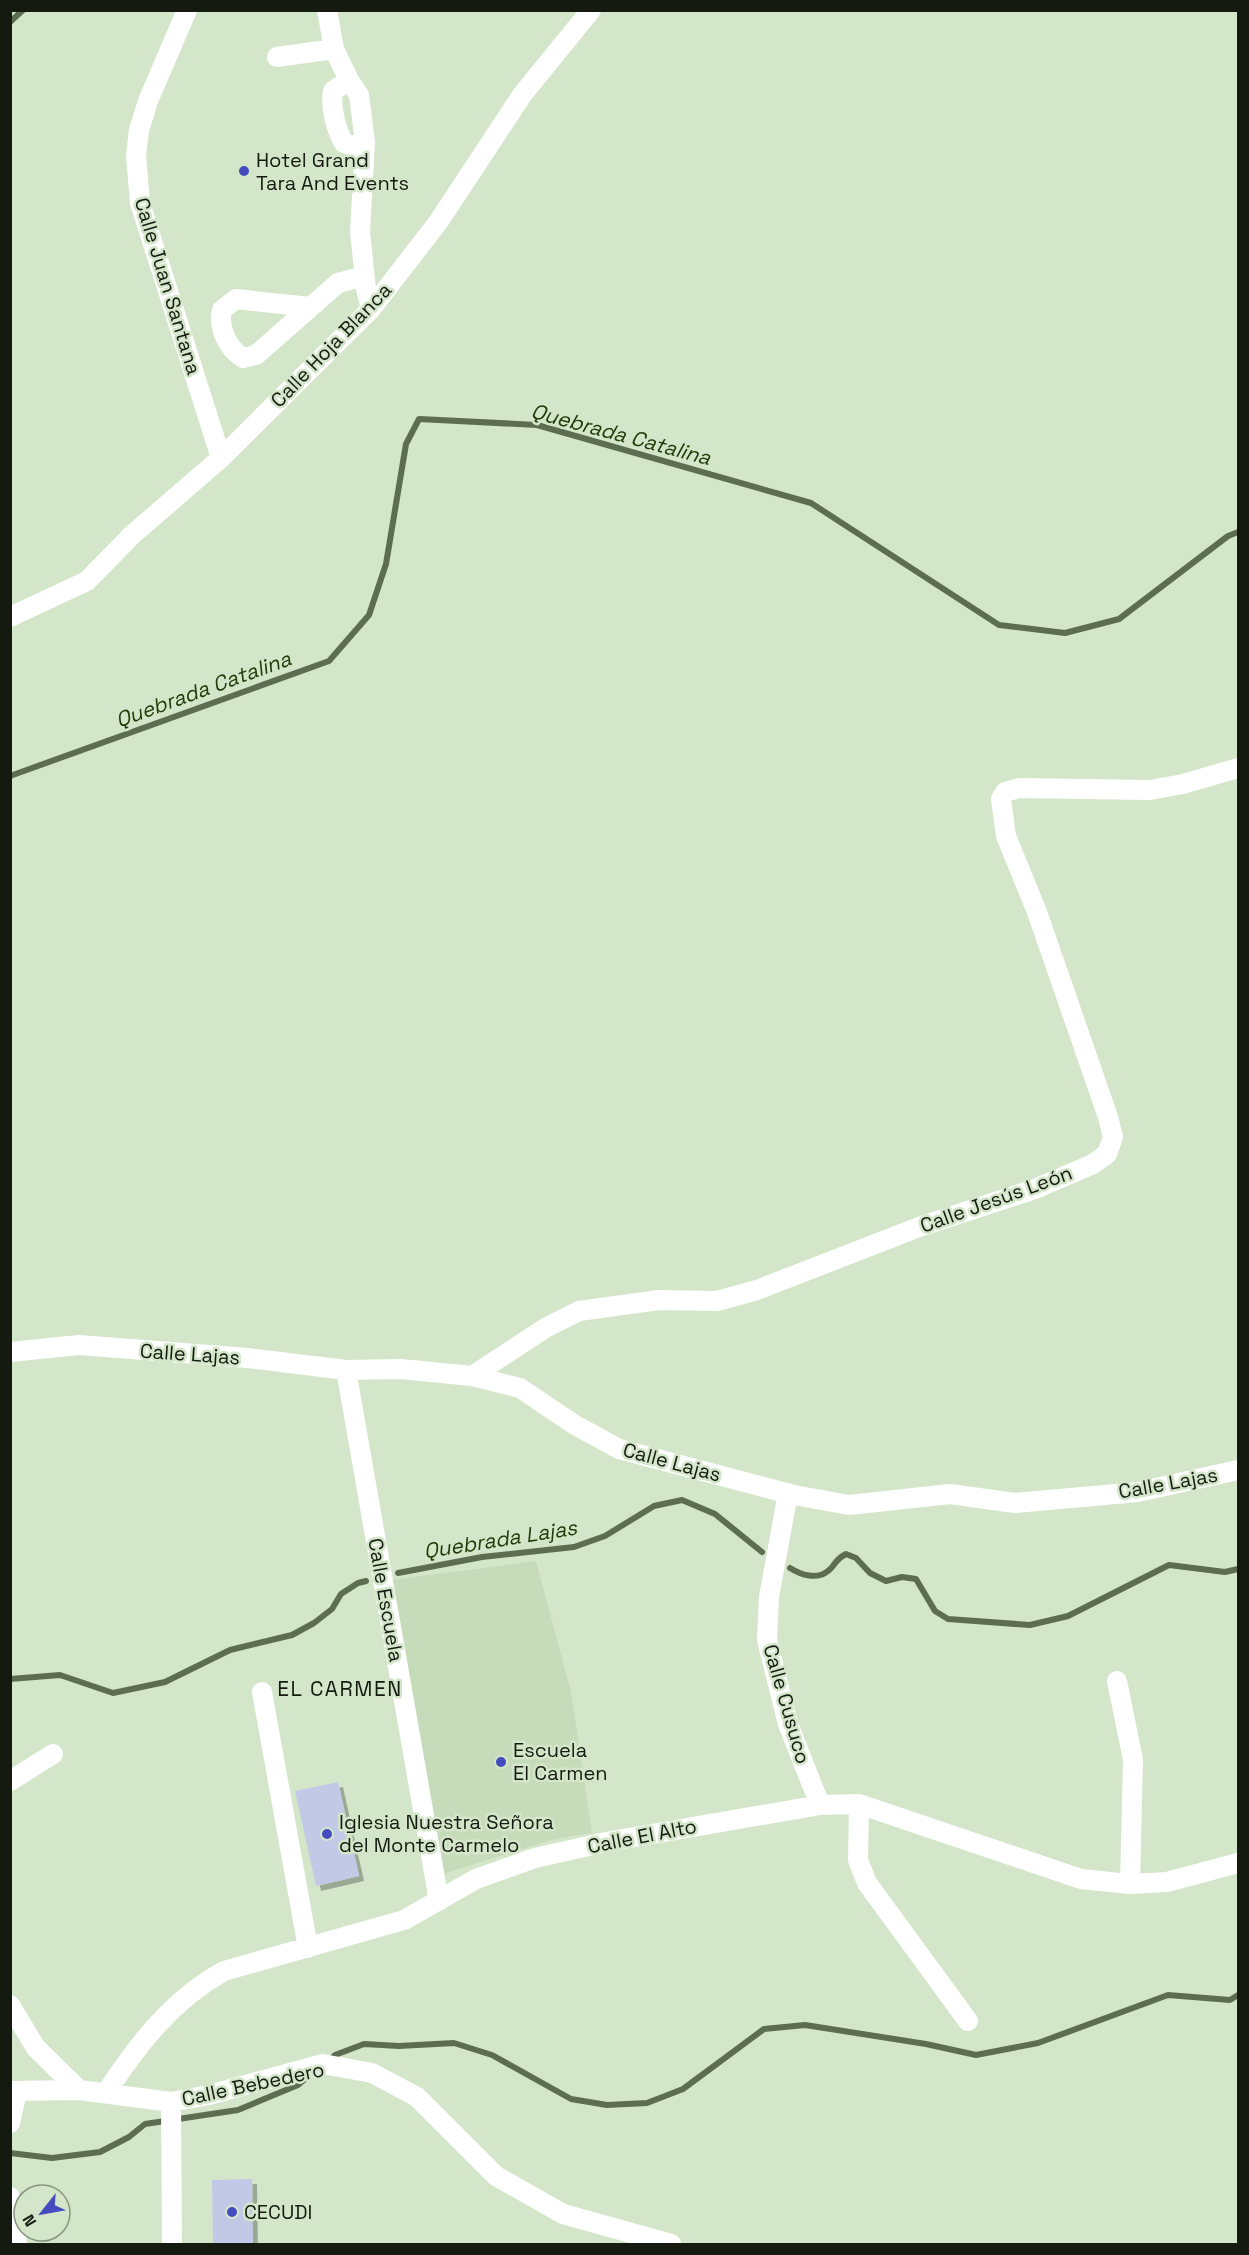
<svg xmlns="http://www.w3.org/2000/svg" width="1249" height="2255" viewBox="0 0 1249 2255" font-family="'Space Grotesk',sans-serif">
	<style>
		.built { fill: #c6dbb9 }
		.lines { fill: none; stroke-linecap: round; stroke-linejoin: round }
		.stream { stroke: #5d6d52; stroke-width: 6 }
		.building { fill: #c2c9e6; filter: url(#shadow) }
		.minor { stroke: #fff; stroke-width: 20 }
		.poi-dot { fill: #434bbf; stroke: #d4e6ca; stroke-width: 2 }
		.labels { text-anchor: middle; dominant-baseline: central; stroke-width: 5; stroke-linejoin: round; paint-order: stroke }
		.poi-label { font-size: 20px; fill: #141a10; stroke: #d4e6ca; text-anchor: start }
		.street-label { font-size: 20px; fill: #141a10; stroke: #d4e6ca }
		.water-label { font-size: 21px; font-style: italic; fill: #203c08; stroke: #d4e6ca }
		.neighbourhood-label { font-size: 21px; letter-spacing: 1.5px; fill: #141a10; stroke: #d4e6ca }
	</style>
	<defs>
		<filter id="shadow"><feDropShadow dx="5" dy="5" stdDeviation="0" flood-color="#0004"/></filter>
	</defs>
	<rect width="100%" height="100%" fill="#d4e6ca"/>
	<path class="built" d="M536,1561L571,1692L592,1833L555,1839L439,1875L391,1580Z"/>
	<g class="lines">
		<path class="stream" d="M10,22L23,10
			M10,776L329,661L369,615L386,564L406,444L419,419L537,425L811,503L999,625L1065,633L1119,619L1228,536L1238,532
			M790,1568C801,1575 817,1580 828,1571C836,1565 833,1561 846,1554L856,1558L870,1573L886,1581L902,1577L916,1579L935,1611L948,1619L1030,1625L1068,1616L1169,1565L1225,1572L1238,1569
			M398,1573L482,1557L574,1547L605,1536L654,1506L682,1500L715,1514L762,1552
			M10,1679L60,1675L113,1693L165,1682L230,1650L292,1635L314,1623L332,1609L341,1594L358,1583L366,1581
			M330,2060L335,2055L364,2044L399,2046L454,2043L492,2055L571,2099L607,2105L647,2103L683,2089L764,2029L805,2025L926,2044L976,2055L1038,2043L1168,1995L1230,2000L1238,1995
			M10,2153L52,2158L100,2152L129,2137L145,2124L238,2110L298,2085L310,2075"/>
	</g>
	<path class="building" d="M338,1782L359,1876L316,1886L295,1791Z
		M252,2179L253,2244H213L212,2180Z"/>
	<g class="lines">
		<path class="minor" d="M187,10L148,101L139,130L136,155L140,203L221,458
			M327,10L334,49L349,80L359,95L365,142L360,232L366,289L371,309
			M277,57L334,49
			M349,80L333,91C330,106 336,130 344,143L350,145L365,142
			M310,307L236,299L222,310C218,327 227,348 243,358L256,355L338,283L364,276
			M10,617L87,581L132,535L221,458L371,309L439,221L522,95L591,10
			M10,1352L79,1345L248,1358L346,1370L401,1369L472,1376L520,1388L575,1425L619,1449L794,1495L849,1505L950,1494L1015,1503L1138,1492L1238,1470
			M346,1370L439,1901
			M472,1376L547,1327L579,1311L659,1300L717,1301L757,1290L919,1227L1035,1189L1093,1164L1107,1154L1113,1137L1108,1117L1037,912L1006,836L1001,799L1005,792L1019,788L1150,790L1183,784L1238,768
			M788,1493L769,1597L767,1640L788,1724L820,1805
			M1117,1681L1133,1760L1130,1884
			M262,1692L308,1948
			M10,1781L53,1754
			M859,1804L858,1860L867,1883L968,2021
			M10,2005L36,2048L79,2090
			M10,2091L79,2090L171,2102L209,2095L323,2064L372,2073L417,2097L496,2176L563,2214L671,2244
			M106,2093C138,2044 172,2000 224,1971L404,1920L476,1879L535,1858L606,1842L820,1805L859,1804L1081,1879L1130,1884L1167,1882L1238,1863
			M171,2102L172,2244
			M10,2123L17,2092
			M10,2197L17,2244"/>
	</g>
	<g class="poi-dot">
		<circle cx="244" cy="171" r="6"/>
		<circle cx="501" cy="1762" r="6"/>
		<circle cx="327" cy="1834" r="6"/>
		<circle cx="232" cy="2212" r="6"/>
	</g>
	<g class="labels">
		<g class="poi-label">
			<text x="256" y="160">Hotel Grand<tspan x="256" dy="23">Tara And Events</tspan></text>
			<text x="513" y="1750">Escuela<tspan x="513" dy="23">El Carmen</tspan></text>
			<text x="339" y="1822">Iglesia Nuestra Señora<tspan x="339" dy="23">del Monte Carmelo</tspan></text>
			<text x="244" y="2212">CECUDI</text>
		</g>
		<g class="street-label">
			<text transform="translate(168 286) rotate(73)">Calle Juan Santana</text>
			<text transform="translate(331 345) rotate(-46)">Calle Hoja Blanca</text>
			<text transform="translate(996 1199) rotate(-20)">Calle Jesús León</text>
			<text transform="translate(190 1354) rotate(4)">Calle Lajas</text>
			<text transform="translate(672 1462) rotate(15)">Calle Lajas</text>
			<text transform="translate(1168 1483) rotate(-10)">Calle Lajas</text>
			<text transform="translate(386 1600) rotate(80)">Calle Escuela</text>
			<text transform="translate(787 1704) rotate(74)">Calle Cusuco</text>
			<text transform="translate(642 1836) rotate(-11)">Calle El Alto</text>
			<text transform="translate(253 2084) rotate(-12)">Calle Bebedero</text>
		</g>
		<g class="water-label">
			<text transform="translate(621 434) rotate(15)">Quebrada Catalina</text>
			<text transform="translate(203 689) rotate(-20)">Quebrada Catalina</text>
			<text transform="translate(500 1539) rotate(-9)">Quebrada Lajas</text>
		</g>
		<g class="neighbourhood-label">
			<text x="340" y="1688">EL CARMEN</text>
		</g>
	</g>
	<rect width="1249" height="2255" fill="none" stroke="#141a10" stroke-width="24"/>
	<g transform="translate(42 2213) rotate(239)"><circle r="28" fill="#d4e6ca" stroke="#879480" stroke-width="1.5"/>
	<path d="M0-4.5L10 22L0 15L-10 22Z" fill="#434bbf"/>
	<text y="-9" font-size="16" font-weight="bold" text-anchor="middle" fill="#141a10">N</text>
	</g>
</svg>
